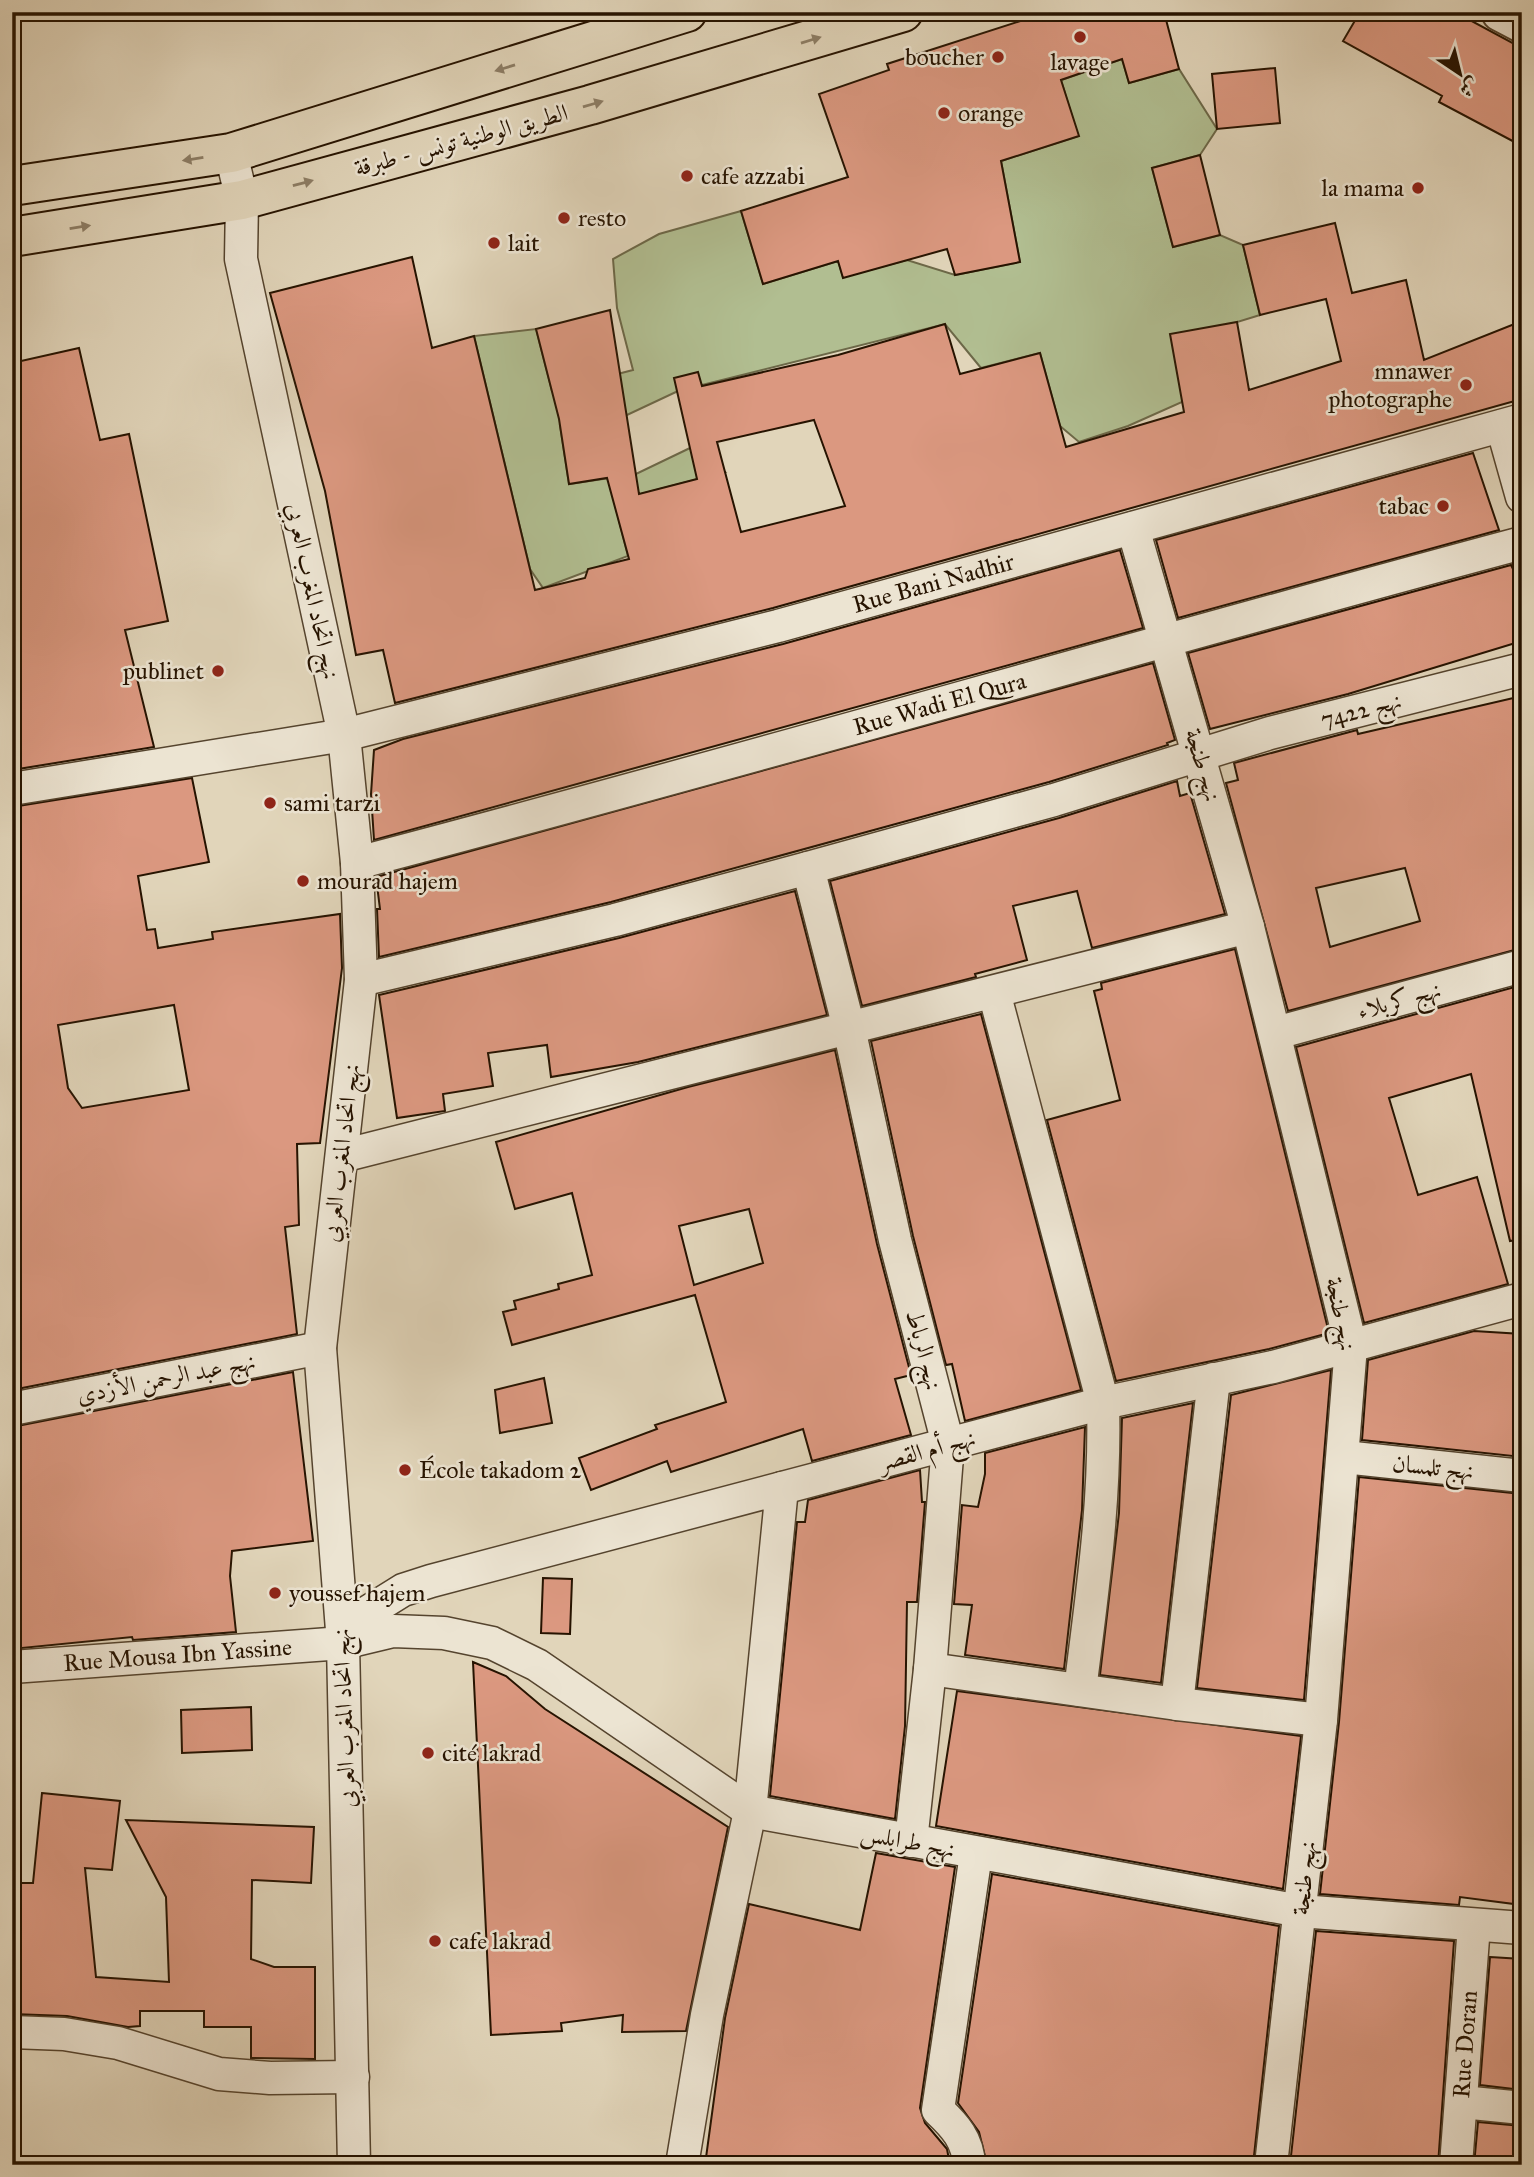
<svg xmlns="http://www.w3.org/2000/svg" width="1534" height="2177" viewBox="0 0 1534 2177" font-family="'IM FELL Great Primer',Amiri,serif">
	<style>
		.green { fill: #b1be91; stroke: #6c6848; stroke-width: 2 }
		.building { fill: #db9880; stroke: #261300; stroke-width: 2; fill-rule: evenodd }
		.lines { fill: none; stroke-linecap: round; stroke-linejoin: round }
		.minor-casing { stroke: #55442e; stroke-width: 35 }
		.tertiary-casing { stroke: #55442e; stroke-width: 42 }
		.primary-casing { stroke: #261300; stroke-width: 42 }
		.minor { stroke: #ece4d2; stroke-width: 32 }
		.tertiary { stroke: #ece4d2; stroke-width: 38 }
		.primary { stroke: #e1d5ba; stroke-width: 38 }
		.oneway { fill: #8d7e66 }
		.poi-dot { fill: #8f2418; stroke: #ece4d2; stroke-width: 2.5 }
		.labels { text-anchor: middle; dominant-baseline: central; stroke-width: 5; stroke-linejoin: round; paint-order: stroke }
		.poi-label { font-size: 24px; fill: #261300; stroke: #ece4d2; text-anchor: start }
		.street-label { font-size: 24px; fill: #261300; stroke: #ece4d2 }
	</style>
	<rect width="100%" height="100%" fill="#e1d5ba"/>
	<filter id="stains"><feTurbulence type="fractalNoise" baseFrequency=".00286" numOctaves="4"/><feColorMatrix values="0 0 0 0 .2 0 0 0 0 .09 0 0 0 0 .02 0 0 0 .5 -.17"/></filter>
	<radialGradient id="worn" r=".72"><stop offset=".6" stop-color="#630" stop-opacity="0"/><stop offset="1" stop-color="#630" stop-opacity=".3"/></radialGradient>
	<path class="green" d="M1122,59L1129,83L1179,69L1217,129L1200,155L1152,168L1173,247L1220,235L1243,245L1260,315L1237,322L1182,402L1128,426L1079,442L1060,426L1040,353L981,368L945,324L678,391L627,415L560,425L569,484L636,474L690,448L725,472L614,501L628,556L543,588L530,569L474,336L536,329L552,391L633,370L617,308L613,259L659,234L741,211L763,284L838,261L843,277L907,260L955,275L1020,262L1001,161L1078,136L1061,80Z"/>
	<path class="building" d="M1048,12H1164L1179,69L1129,83L1122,59L1061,80L1079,136L1001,161L1020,262L955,275L947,249L843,278L838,261L763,284L741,211L848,177L819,94L889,70L887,64Z
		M1360,12H1455L1522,48V146L1439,102L1442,96L1343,41Z
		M1275,68L1280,123L1217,129L1212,74Z
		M1200,155L1220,235L1173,247L1152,168Z
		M1335,223L1352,293L1406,280L1424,360L1522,321V399L773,608L395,703L383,650L356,655L325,491L270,293L412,257L432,348L474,336L535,590L585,578L588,569L629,559L607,478L569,484L559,419L536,329L610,310L639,494L697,479L674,378L698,372L702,386L838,355L945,324L960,374L1040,353L1066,447L1184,412L1170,334L1237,322L1249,390L1341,361L1326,299L1260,315L1243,245ZM814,420L845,506L741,532L717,442Z
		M79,348L100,440L129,434L168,621L125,630L154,747L12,770V363Z
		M1473,453L1499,530L1178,618L1156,540Z
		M1120,550L1143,628L374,840L371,794L374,750L403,739L783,644Z
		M1511,565L1513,569L1522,566V641L1348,694L1210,729L1188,653Z
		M1153,663L1175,740L1167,743L1168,745L1049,782L611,902L379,957L377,909H380L376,877Z
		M1522,696V948L1288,1011L1226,783L1238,780L1234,763L1357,730L1358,734ZM1405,868L1420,921L1330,947L1316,888Z
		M192,778L209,862L138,876L147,930L155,929L158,948L213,939L212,932L340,914L342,968L320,1143L297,1144L299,1225L285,1227L297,1334L12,1390V807ZM174,1005L189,1090L82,1108L68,1088L58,1025Z
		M1177,781L1180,796L1190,793L1225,914L1092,948L1077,891L1013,906L1027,960L975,974L976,977L862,1006L830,881L1059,818Z
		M795,891L827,1015L638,1062L551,1077L547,1045L488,1053L493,1086L443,1094L445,1111L397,1118L379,995L619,938Z
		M1235,949L1329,1333L1269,1349L1116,1381L1047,1120L1120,1100L1094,991L1102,989L1101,983Z
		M1522,985V1239L1510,1241L1471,1074L1389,1098L1418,1195L1477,1177L1508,1284L1364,1323L1296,1047Z
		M981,1014L1081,1390L965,1421L952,1364L946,1365L913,1236L871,1041Z
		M835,1050L877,1244L911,1375L895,1379L911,1435L812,1461L803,1429L671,1472L667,1461L591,1490L579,1458L657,1429L655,1425L726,1402L695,1295L512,1345L503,1312L516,1309L514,1301L559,1289L558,1284L592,1275L572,1193L515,1209L496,1142L688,1087ZM749,1209L763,1263L694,1285L679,1226Z
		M1474,1331L1522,1334V1457L1362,1440L1368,1360Z
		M1331,1370L1304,1700L1197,1688L1231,1395Z
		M293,1372L313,1541L232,1551L230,1576L236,1632L133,1640L132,1637L12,1649V1427Z
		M544,1378L552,1423L500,1433L495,1390Z
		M1193,1403L1161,1683L1100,1675L1119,1513L1122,1418Z
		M1085,1427L1082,1510L1064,1669L965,1655L972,1605L954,1604L962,1505L978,1507L985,1474V1453Z
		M920,1470L922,1502H925L917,1602H907L905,1726L895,1819L770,1796L797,1522H805L808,1500Z
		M1359,1477L1522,1494V1905L1460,1897L1459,1905L1320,1894L1339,1722Z
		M543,1578L572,1579L570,1634L541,1633Z
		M473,1662L506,1676L545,1709L728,1827L686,2031L622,2032L623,2015L561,2023L562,2031L491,2035Z
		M957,1691L1301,1736L1283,1889L936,1826Z
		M251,1707L252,1750L182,1753L181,1710Z
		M42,1793L120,1801L112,1870L85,1868L96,1977L169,1982L166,1897L126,1820L314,1827L311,1883L252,1880L251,1959L274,1967H315V2059L251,2058V2027H204V2011H140V2026L128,2027L67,2016L12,2014V1883H33Z
		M876,1853L955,1867L920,2108L925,2123L947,2149L950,2165H705L725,2018L749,1904L860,1930Z
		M992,1874L1279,1926L1253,2165H987L979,2132L958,2103Z
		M1316,1931L1454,1941L1438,2165H1290Z
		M1490,1957L1522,1959V2090L1480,2085Z
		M1478,2122L1522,2126V2165H1474Z"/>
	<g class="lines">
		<defs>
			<g id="minor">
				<path d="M231,153L242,200L241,259L344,735L357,863L361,980L320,1348L343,1643L354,2165"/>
				<path d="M1502,426L1522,497"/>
				<path d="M1133,528L1248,927L1351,1346L1321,1720L1271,2165"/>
				<path id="s1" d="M12,789L344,735L778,626L1522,420"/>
				<path id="s2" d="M357,863C747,761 1133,647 1522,543"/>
				<path d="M808,868L849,1028L895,1240L948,1444L930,1669L911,1841"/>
				<path d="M361,980L615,920L808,868L1054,800L1270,733L1522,669"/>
				<path d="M994,992L1103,1403C1106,1499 1092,1595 1080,1690"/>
				<path d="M1276,1033L1522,966"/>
				<path d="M342,1156L1248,927"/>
				<path d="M12,1409L320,1348"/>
				<path d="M1344,1457L1522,1476"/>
				<path d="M342,1628L403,1590L431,1581L1103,1403L1273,1367L1522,1299"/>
				<path id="s3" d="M12,1667L343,1643L393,1631L444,1633L492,1643L537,1665L750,1811L1300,1911L1522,1928"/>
				<path d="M930,1669L1177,1704L1321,1720"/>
				<path d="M1177,1704L1214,1379"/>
				<path d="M12,2032L64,2034L118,2043L219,2074L270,2078L353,2077"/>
				<path d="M1462,2102L1522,2108"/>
				<path d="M682,2165L707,2015L750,1811L782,1488"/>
				<path d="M969,2165C968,2140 955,2126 938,2110L976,1854"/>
				<path id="s4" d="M1456,2165L1474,1925"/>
			</g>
			<path id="tertiary" d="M1501,12L1522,23"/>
			<path id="primary" d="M12,186L231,153L687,12
				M12,237L242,200L590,105L903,12"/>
		</defs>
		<use href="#minor" class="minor-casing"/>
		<use href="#tertiary" class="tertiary-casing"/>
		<use href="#primary" class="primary-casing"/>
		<use href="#minor" class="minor"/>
		<use href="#tertiary" class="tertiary"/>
		<use href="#primary" class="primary"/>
	</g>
	<defs><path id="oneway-solid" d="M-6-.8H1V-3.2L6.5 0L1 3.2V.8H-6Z" transform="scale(1.75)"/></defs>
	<g class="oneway">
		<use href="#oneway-solid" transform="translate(811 40) rotate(-17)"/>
		<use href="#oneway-solid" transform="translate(505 68) rotate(163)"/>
		<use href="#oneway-solid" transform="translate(593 104) rotate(-16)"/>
		<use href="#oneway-solid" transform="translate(193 159) rotate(171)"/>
		<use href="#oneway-solid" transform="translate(303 183) rotate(-15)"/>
		<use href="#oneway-solid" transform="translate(80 227) rotate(-9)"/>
	</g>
	<g class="poi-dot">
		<circle cx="1080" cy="37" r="7"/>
		<circle cx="998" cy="57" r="7"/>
		<circle cx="944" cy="113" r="7"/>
		<circle cx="687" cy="176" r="7"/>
		<circle cx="1418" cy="188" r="7"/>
		<circle cx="564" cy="218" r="7"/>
		<circle cx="494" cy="243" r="7"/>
		<circle cx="1466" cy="385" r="7"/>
		<circle cx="1443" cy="506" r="7"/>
		<circle cx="218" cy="671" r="7"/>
		<circle cx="270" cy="803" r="7"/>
		<circle cx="303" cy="881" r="7"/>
		<circle cx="405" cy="1470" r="7"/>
		<circle cx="275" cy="1593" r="7"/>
		<circle cx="428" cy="1753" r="7"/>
		<circle cx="435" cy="1941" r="7"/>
	</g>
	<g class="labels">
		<g class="poi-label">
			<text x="984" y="57" text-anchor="end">boucher</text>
			<text x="1080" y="62" text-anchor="middle">lavage</text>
			<text x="958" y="113">orange</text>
			<text x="701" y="176">cafe azzabi</text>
			<text x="1404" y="188" text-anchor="end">la mama</text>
			<text x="578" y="218">resto</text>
			<text x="508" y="243">lait</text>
			<text x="1452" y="371" text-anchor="end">mnawer<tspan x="1452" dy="28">photographe</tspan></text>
			<text x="1429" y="506" text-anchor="end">tabac</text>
			<text x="204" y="671" text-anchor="end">publinet</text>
			<text x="284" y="803">sami tarzi</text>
			<text x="317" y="881">mourad hajem</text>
			<text x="419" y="1470">École takadom 2</text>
			<text x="289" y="1593">youssef hajem</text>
			<text x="442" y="1753">cité lakrad</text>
			<text x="449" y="1941">cafe lakrad</text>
		</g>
		<g class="street-label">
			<text transform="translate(461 140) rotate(-15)">الطريق الوطنية تونس - طبرقة</text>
			<text stroke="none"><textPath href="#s1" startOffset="945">Rue Bani Nadhir</textPath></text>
			<text transform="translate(313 591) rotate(78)">نهج اتحاد المغرب العربي</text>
			<text stroke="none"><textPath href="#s2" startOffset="604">Rue Wadi El Qura</textPath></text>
			<text transform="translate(1361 710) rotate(-14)">نهج 7422</text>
			<text transform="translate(1203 765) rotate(74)">نهج طنجة</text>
			<text transform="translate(1399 1000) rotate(-15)">نهج كربلاء</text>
			<text transform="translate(341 1153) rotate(-83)">نهج اتحاد المغرب العربي</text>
			<text transform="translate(1341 1314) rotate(79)">نهج طنجة</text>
			<text transform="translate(924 1350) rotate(76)">نهج الرباط</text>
			<text transform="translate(166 1378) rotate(-11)">نهج عبد الرحمن الأزدي</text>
			<text transform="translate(927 1450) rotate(-15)">نهج أم القصر</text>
			<text transform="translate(1433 1467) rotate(6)">نهج تلمسان</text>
			<text stroke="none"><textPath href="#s3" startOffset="166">Rue Mousa Ibn Yassine</textPath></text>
			<text transform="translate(344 1718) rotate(-92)">نهج اتحاد المغرب العربي</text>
			<text transform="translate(908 1841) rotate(11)">نهج طرابلس</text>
			<text transform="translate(1304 1878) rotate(-84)">نهج طنجة</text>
			<text stroke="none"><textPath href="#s4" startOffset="121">Rue Doran</textPath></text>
		</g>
	</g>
	<rect width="1534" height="2177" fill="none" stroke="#e1d5ba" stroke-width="42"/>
	<rect x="14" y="14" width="1506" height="2149" fill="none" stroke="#261300" stroke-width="3.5"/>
	<rect x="21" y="21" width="1492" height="2135" fill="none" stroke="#261300" stroke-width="2"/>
	<g transform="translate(1460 74) rotate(145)" stroke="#ece4d2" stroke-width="5" paint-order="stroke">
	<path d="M0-5L12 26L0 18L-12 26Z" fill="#261300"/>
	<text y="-10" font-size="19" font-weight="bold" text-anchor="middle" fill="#261300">ش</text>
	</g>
	<rect width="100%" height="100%" filter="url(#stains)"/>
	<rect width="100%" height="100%" fill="url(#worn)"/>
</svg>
